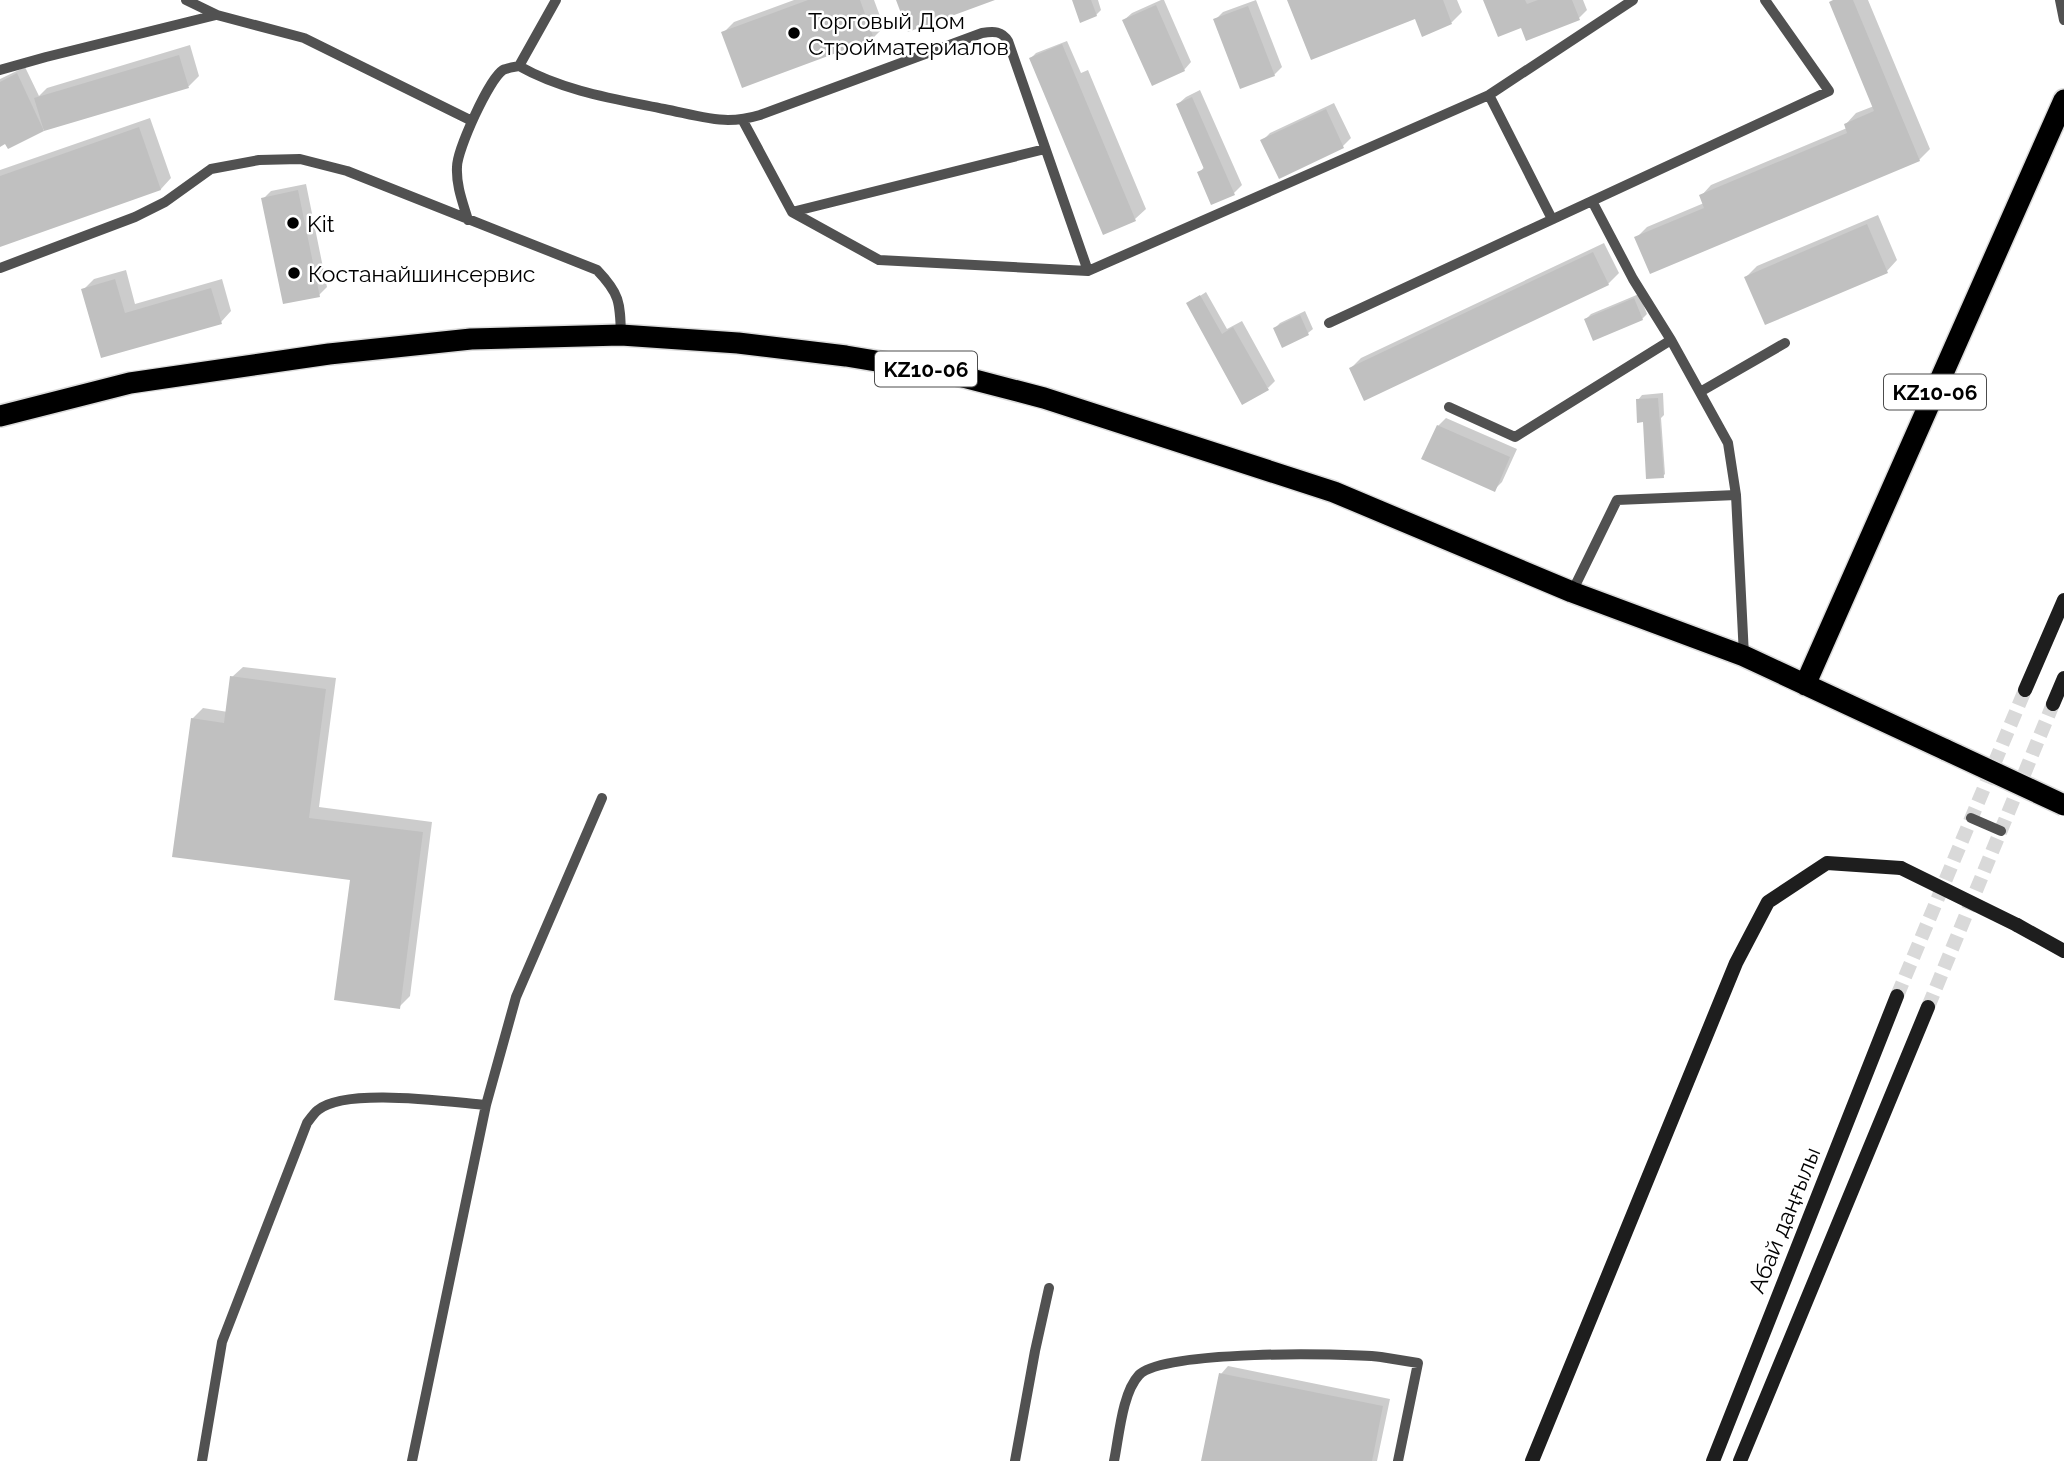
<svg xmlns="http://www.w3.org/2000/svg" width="2064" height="1461" viewBox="0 0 2064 1461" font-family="Raleway,sans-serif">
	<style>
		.shadow { fill: #0003 }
		.building { fill: #c0c0c0 }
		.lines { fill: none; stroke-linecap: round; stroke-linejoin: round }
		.secondary-tunnel { stroke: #d9d9d9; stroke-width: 14; stroke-dasharray: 14 7; stroke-linecap: butt }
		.highway-casing { stroke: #dbdbdb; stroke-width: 24 }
		.lane { stroke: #515151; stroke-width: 10 }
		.secondary { stroke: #1e1e1e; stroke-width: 14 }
		.highway { stroke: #000; stroke-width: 21 }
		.highway-bridge-casing { stroke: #dbdbdb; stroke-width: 24; stroke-linecap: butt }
		.secondary-bridge { stroke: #1e1e1e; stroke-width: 14 }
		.highway-bridge { stroke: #000; stroke-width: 21 }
		.poi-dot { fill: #000; stroke: #fff; stroke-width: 2.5 }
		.labels { text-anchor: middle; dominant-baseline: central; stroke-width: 5; stroke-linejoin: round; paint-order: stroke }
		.shield { fill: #fff; stroke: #4c4c4c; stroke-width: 2 }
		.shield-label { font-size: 21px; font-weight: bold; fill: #000 }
		.poi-label { font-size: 23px; fill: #000; stroke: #fff; text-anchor: start }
		.street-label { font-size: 23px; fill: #000; stroke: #fff }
	</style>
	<rect width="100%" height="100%" fill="#fff"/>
	<path class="shadow" d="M794,0H874L884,27L874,37L743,86L723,33L734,22Z
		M1074,0H1098L1101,10L1096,15Z
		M1161,0H1164L1191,62L1184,70L1124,20L1132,13Z
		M1256,0L1282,67L1274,75L1215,20L1223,12Z
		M1289,0H1457L1462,12L1452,22L1423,34L1416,16Z
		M1485,0H1583L1587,10L1579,18L1522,26Z
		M1833,0H1868L1930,149L1919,160L1637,237L1647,227L1704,203L1701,196L1711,185L1847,128L1846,124L1856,113L1874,106Z
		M1067,41L1081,73L1088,70L1146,209L1135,219L1031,58L1036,53Z
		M190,45L199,76L189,86L44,129L8,146L6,142L0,145V79L25,67L39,96L47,88Z
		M1200,90L1242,185L1234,193L1212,203L1199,173L1205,166L1178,104L1186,97Z
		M1334,103L1351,138L1343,146L1280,177L1263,140L1270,133Z
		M150,118L171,178L161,189L0,245V170Z
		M306,184L327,287L319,295L263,199L271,191Z
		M1878,215L1897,260L1887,271L1746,277L1757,266Z
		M1604,243L1619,273L1608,284L1351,368L1361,358Z
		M126,270L135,304L222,279L231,311L221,322L102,356L83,290L94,279Z
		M1206,292L1227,329L1242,321L1275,381L1268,388L1188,304Z
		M1639,294L1647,314L1642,319H1586L1591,314Z
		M1305,311L1313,329L1308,333L1275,328L1280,323Z
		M1663,393L1664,415L1661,418L1665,474L1663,476L1638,400L1642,395Z
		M1446,418L1517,449L1502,482L1494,490L1438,426Z
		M243,667L336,678L319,807L432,822L410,996L399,1007L352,879L192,719L203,708L228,712L232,677Z
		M1228,1366L1390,1399L1377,1461H1203L1221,1374Z"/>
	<path class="building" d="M808,0H860L874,39L742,88L721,32Z
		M896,0H995L908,32Z
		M1072,0H1091L1097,16L1080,23Z
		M1287,0H1443L1452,24L1422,37L1415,19L1311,60Z
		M1483,0H1525L1527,4L1538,0H1572L1580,20L1526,41L1521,28L1498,37Z
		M1833,0H1853L1920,161L1650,274L1634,237L1704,208L1699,195L1847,133L1844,124L1874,111L1829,2Z
		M1156,5L1185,71L1152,86L1122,20Z
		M1248,6L1275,76L1240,89L1213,19Z
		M1062,44L1136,221L1103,235L1029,58Z
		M179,55L189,88L44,131L34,98Z
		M17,73L44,131L8,149L5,144L0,147V82Z
		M1192,97L1235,195L1211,205L1197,172L1204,169L1176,104Z
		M1326,109L1344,148L1279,179L1260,140Z
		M139,127L161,190L0,247V176Z
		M298,190L320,297L283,304L261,198Z
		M1867,224L1888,273L1765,325L1744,277Z
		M1593,252L1609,285L1364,401L1349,368Z
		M115,279L125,313L211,288L222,324L101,358L81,289Z
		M1200,295L1222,334L1233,327L1269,390L1242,405L1186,303Z
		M1634,298L1643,320L1593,341L1584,319Z
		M1300,315L1309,335L1282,348L1273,328Z
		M1658,398L1664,478L1646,479L1643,422L1637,423L1636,399Z
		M1437,425L1510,457L1495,492L1421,459Z
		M230,676L326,689L309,818L423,832L400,1009L334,1000L350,880L172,857L191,718L224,723Z
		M1219,1373L1383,1406L1372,1461H1201Z"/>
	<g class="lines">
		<path class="secondary-tunnel" d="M1897,996L2025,690
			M1928,1007L2053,704"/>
		<defs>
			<path id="highway" d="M0,416L130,383L329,354L471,339L621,335L738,343L846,356L948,373L1044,398L1334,492L1572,592L1744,656L1946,750
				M1805,685L2064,100"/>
		</defs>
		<use href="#highway" class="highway-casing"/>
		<path class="lane" d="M186,0L217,15L304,38L472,121
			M2060,0L2064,20
			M519,66L556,0
			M0,70L46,57L216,15
			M1489,95L1552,219
			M742,119L792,212L879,260L1088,271L1489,95L1633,0
			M1592,201L1633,279L1671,340L1728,443L1736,495L1744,656
			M792,212L1045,149
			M468,220C463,203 456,186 457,167C457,150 489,79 503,70C507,68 515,67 519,66C563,91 615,99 664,109C685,113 707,120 728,120C740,120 750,118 760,115L982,33C994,31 1002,31 1008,41L1088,271
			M0,268L135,217L165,202L211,169L259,160L300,159L347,171L597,270C620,294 620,302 621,335
			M1329,323L1829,91L1765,0
			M1700,392L1785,343
			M1449,407L1515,437L1671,340
			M1572,592L1617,500L1736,495
			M1971,818L2001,831
			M202,1461L222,1342L307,1123C310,1119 314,1113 318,1110C345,1087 449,1102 486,1105
			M412,1461L486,1105L516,997L602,798
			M1015,1461L1035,1351L1049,1288
			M1114,1461C1119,1437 1122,1393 1139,1375C1162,1350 1342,1353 1381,1357C1393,1359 1405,1361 1418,1363L1398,1461"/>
		<path class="secondary" d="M2025,690L2064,600
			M2053,704L2064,678
			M2017,925L2064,951
			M1532,1461L1736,963L1768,902L1827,863L1901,868
			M1713,1461L1897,996
			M1740,1461L1928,1007"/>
		<use href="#highway" class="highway"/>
		<defs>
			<path id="highway-bridge" d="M1946,750L2064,805"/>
		</defs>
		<use href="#highway-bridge" class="highway-bridge-casing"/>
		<path class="secondary-bridge" d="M1901,868L2017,925"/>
		<use href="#highway-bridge" class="highway-bridge"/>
	</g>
	<g class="poi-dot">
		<circle cx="794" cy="33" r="7"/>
		<circle cx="293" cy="223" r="7"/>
		<circle cx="294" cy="273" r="7"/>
	</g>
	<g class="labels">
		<g class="shield">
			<rect x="875" y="351.5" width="102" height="35" rx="5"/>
			<rect x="1884" y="374.5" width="102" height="35" rx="5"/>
		</g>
		<g class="shield-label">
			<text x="926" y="369">KZ10-06</text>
			<text x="1935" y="392">KZ10-06</text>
		</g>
		<g class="poi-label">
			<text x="808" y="20">Торговый Дом<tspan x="808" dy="26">Стройматериалов</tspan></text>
			<text x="307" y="223">Kit</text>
			<text x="308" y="273">Костанайшинсервис</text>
		</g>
		<g class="street-label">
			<text transform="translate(1784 1220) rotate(-68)">Абай даңғылы</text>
		</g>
	</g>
</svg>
